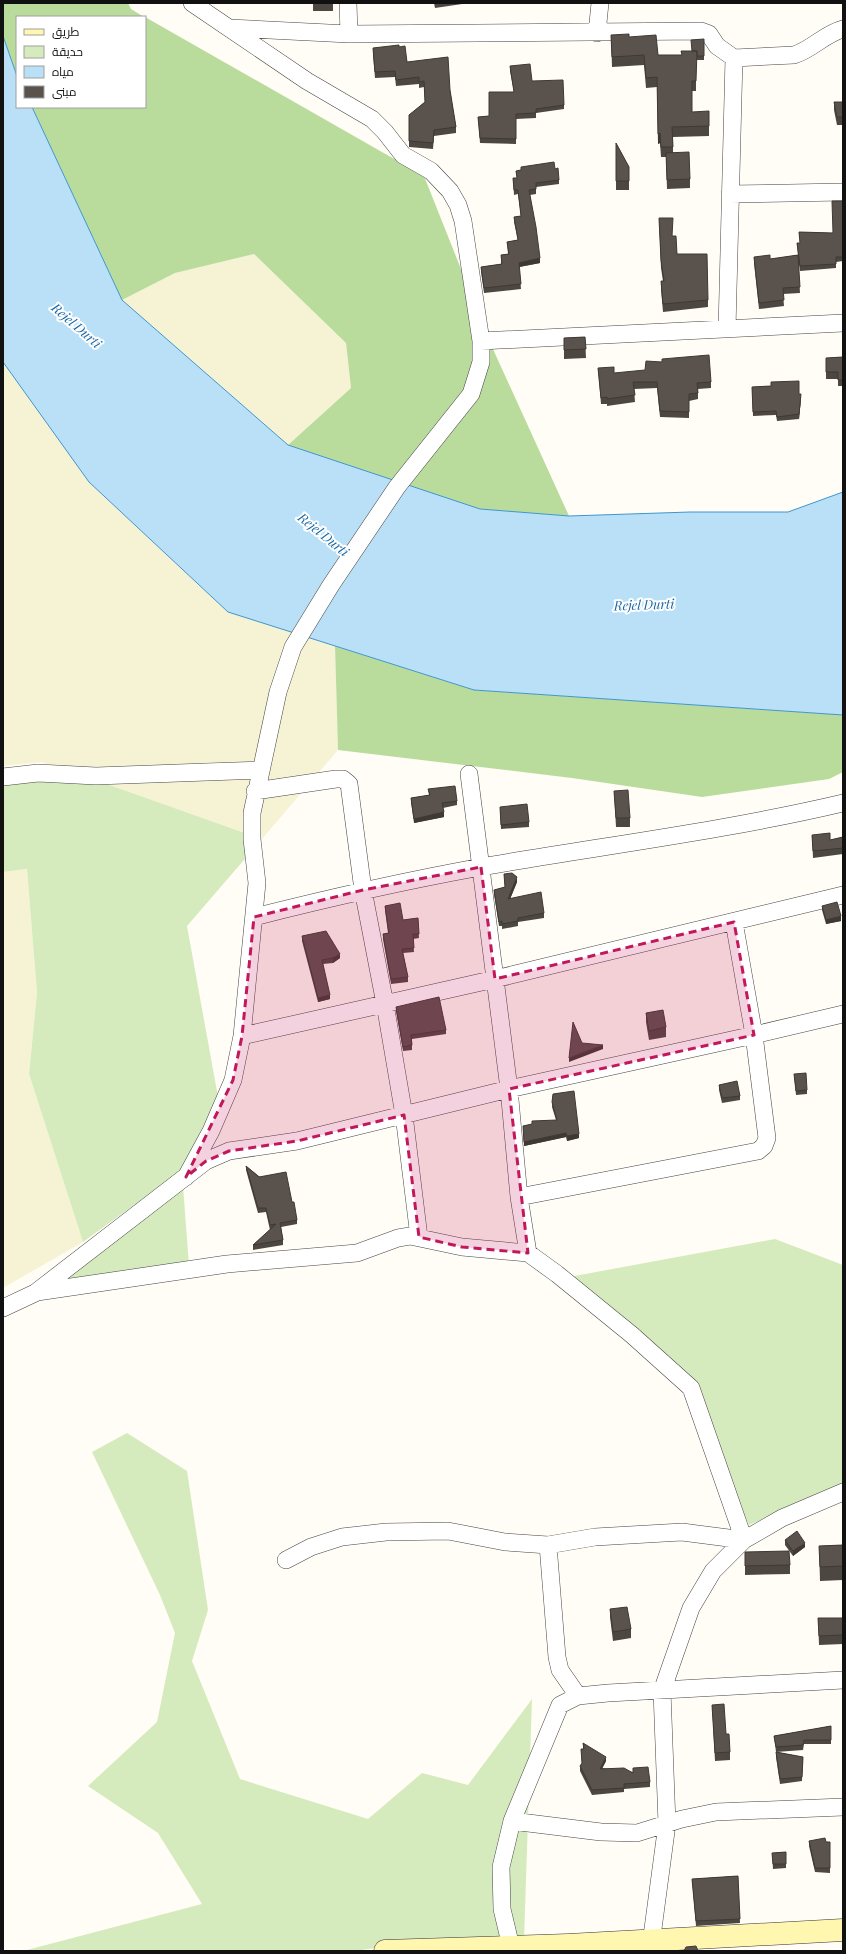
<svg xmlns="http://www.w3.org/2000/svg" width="846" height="1954" viewBox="0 0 846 1954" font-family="'Playfair Display',Cairo,serif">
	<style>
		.farmland { fill: #f6f3d4 }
		.green { fill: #d5ebbd }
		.forest { fill: #b9dc9c }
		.water { fill: #b9e0f7; stroke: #3f96cf }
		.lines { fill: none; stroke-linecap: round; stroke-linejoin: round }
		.street-casing { stroke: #444; stroke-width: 18 }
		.secondary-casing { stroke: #333; stroke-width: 23 }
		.street { stroke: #fff; stroke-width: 17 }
		.secondary { stroke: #fff6b0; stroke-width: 22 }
		.wall { fill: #4d4742 }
		.shaded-wall { fill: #3f3936 }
		.building { fill: #5a524d; stroke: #3f3936 }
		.marked { fill: #c2185b; fill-opacity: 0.2; stroke: #c2185b; stroke-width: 3; stroke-dasharray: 8 5; stroke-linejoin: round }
		.labels { text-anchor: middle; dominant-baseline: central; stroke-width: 4; stroke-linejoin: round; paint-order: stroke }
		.water-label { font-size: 13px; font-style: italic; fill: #1768a6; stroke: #fff }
	</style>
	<rect width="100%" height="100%" fill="#fffdf5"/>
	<path class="farmland" d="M254,254L346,343L351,388L288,445L122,300L175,273Z
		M3,362L89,482L228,612L335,646L338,750L262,839L42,762L3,766Z
		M27,869L37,993L29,1074L83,1242L3,1288V872Z"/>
	<path class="green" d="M26,780L98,781L262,839L187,926L218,1097L181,1171L83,1242L29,1074L37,993L27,869L3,872V783Z
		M183,1186L189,1266L56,1283Z
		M775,1239L843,1265V1484L749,1525L722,1466L695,1385L569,1277Z
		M127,1433L187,1471L208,1610L192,1661L240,1779L368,1819L422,1773L468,1785L532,1699L524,1940L397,1945L354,1951H23L202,1904L158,1833L88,1786L157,1722L175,1633L160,1595L92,1452Z"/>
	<path class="forest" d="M3,3H128L131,9L144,17H17V76L3,36Z
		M145,17L424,176L492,347L569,516L480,509L288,445L351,388L346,343L254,254L175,273L122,300L32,107H145Z
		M335,646L474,690L843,715V772L829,779L702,797L572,778L338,750Z"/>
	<path class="water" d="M3,36L17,76V107H32L122,300L288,445L480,509L569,516L690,512H788L843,492V715L474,690L228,612L89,482L3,362Z"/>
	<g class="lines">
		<defs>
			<path id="street" d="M348,3L349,34
				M229,28L349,34L701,31L709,34L717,46L734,58L794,55C813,49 824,34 843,29
				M597,33L600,3
				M730,194L843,192
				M727,329L734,58
				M481,341L843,323
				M469,774L509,1089L519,1197L528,1253
				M3,777L38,773L96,776L260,770
				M255,791L336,779H343L349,784L363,890L385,1004L404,1115L419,1237
				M254,917C329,898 404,881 481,867C602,846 724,831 843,803
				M242,1036L495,979L843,895
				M186,1177L211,1131L233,1080L242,1036L257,883L252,839V813L278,692L293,647L331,585L397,487L471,394L481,362V341L463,221L458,205L450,191L431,171L403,155L385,132L372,119L307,81L192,3
				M519,1197L758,1151L764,1146L767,1138L754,1035L734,922
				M37,1292L227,1264L357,1253L398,1238L410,1236L462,1247L528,1253L557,1274L632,1335L691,1388L744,1540
				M3,1308L35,1293L206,1161L229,1151L297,1141L509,1089L754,1035L843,1014
				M548,1545L557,1657L560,1670L578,1696
				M286,1560L311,1547L342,1537L386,1532L448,1531L505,1542L548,1545L595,1537L682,1532L744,1540
				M512,1821L601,1832L637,1833L682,1819L716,1812L843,1807
				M512,1951L502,1909L501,1867L512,1821L560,1705L578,1696L608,1693L843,1680
				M650,1951L667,1824L662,1691L691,1608L713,1571L744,1540L782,1518L843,1492"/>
			<path id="secondary" d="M385,1951L568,1945L843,1930"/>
		</defs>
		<use href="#street" class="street-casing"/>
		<use href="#secondary" class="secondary-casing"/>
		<use href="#street" class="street"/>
		<use href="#secondary" class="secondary"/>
	</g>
	<path class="wall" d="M313,3H333V11H313Z
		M434,3H469L435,8Z
		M805,3H830L806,4Z
		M611,35L629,37L658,55L704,56V60H696V91H692V112L709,126V136L673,137V152L690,179V188L667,189L666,157H661L660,143L658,144L657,87L646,88L644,65L612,67Z
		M399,47L407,62L450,90L456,127V133L434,136L433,149L409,147V115L425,102L424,87L419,88V84L396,86L395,77L375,78L373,54V48Z
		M510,66L564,105V109L536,113V118L516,119V144L480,143L478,117L489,116L514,92L510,71Z
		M834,102H843V125H837L834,110Z
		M616,143L629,167V190H616Z
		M521,167L555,169L559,180V184L536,187V194L530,195L540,263L519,267L521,289L484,293L481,271V267L501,264V255L508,254L507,242L518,240L514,222V217L521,216L518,194L514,195L513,178H517L516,171L521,170Z
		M843,205V261L836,262V268L800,271L798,257L800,293L783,294L784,306L759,309L754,263V257L770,259L798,255L797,243H800L799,232L833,233Z
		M659,218L672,236L677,254L708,300V307L663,312L661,289V281H663L661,268Z
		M585,337L586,358L564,359V338Z
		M843,357V386H838V379H826V358Z
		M598,368L614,373L711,382V388L698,389V399L689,401V418L660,417L657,388L634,389L635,402L607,406V404H601Z
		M771,382L799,394L801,398L799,419L777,421L776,415L753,416L752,387L771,386Z
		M428,789L457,801V805L443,808L444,817L414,823L411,802V798L429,795Z
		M614,791L630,818V827H616Z
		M500,807L529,822V827L501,829Z
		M812,835L830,840L843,837V854L813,858Z
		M504,874L517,882L510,899L544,913V918L518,922V926L502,929V926H499L494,894V890L505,887Z
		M385,906L403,920L418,918L419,938L413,939L414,952L403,953L408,977V982L391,984L383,939V934L388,933L385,910Z
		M822,906L841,921L826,924L822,910Z
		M302,936L340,958L333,963L323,964L330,999L318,1002L302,941Z
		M396,1007L446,1030V1034L412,1039V1050L403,1051L396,1011Z
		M646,1013L666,1027V1037L649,1040L646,1022Z
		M794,1074L807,1090V1094L796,1095Z
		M719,1085L740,1096V1100L722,1103L719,1090Z
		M553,1094L579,1138L567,1141L566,1137L524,1146L523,1126L556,1120L552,1107Z
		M246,1166L292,1202L297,1220V1224L281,1227L283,1240V1245L253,1250V1245L270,1230L266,1212L258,1213L246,1170Z
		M785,1540L805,1547L793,1556L785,1545Z
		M843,1545V1580L820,1581L819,1546Z
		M745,1552L790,1565V1574L745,1575Z
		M610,1609L631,1629V1638L613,1641L610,1617Z
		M818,1618H843V1644L819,1645Z
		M712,1705L726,1734L730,1752V1760L715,1761Z
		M831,1726V1744H804L803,1750L776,1752L774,1736Z
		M583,1743L606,1761L602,1768L633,1772V1768L650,1782V1787L624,1789V1792L592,1795L580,1771V1766L582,1764L581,1749H583Z
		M776,1752L803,1757L802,1781L780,1784L776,1757Z
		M809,1841L830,1842V1873L815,1872L809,1846Z
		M786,1852V1868L773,1869L772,1853Z
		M738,1876L740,1923L696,1926L692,1879Z"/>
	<path class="shaded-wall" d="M660,133V143L658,144V134Z
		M540,258V263L519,267V263Z
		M801,394V398L799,419V414Z
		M444,812V817L414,823V819Z
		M517,877V882L508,904V899Z
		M841,916V921L826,924V920Z
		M340,954V958L333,963V958Z
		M330,995V999L318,1002V998Z
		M603,1045V1049L569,1062V1058Z
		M566,1133V1137L524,1146V1142Z
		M579,1134V1138L567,1141V1136Z
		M805,1543V1547L793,1556V1551Z
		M606,1757V1761L600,1773V1769Z"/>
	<path class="building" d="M629,34V37L656,35L658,55H682L681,51H697L696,81H692V112L709,111V126L672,127L673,147H661L660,133L658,134L657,77L646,78L644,55L612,57L611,35Z
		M704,39V56H697V51H692L691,40Z
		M399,45V47L405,46L407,62L448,57L450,90L456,127L434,130L433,143L409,141V115L425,102L424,81L419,82V77L396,80L395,71L375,72L373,48Z
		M530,64L532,81L563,80L564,105L536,109V113L516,114V139L480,138L478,117L489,116V92H514L510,66Z
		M834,102H843V117H837Z
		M616,143L629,167V181H616Z
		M689,152L690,179L667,180L666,153Z
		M554,162L555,169L558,168L559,180L536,183V189L529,190L536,227L540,258L519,263L521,284L484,288L481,267L502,264L501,255L509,254L507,242L518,240L514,217L521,216L518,190H514L513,178H517L516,171L521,170V167Z
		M832,201H843V257H836V264L800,266L797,243H800L799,232L833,233Z
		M659,218H673L672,236H676L677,254H707L708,300L663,304L661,281H664L661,260Z
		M770,255V259L798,255L800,287L783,288L784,300L759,303L754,257Z
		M585,337L586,349L564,350V338Z
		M709,355L711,382L697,383L698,393L689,394V412L660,411L657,382H633L635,395L607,399V397L601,398L598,368L614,367V373L645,370L646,361L662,362V359Z
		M843,357V380H838V372H826V358Z
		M799,381V394H801L799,414L777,417L776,411L753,412L752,387L771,386V382Z
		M455,786L457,801L442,803L444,812L414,819L411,798L430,795L428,789Z
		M628,790L630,818H616L614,791Z
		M527,804L529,822L501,825L500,807Z
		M830,833V840L843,837V848L813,851L812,835Z
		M512,873L517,877L508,899L541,892L544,913L518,918V921L502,924V921L499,922L494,890L505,887L504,874Z
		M837,902L841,916L826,920L822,906Z
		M400,903L403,920L418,918L419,934H413L414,948L402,949L408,977L391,979L383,934L389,933L385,906Z
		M326,931L340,954L333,958L322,960L330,995L318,998L302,936Z
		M439,997L446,1030L411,1035L412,1045L403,1047L396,1007Z
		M663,1010L666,1027L649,1031L646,1013Z
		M573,1022L582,1043L603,1045L569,1058Z
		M806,1073L807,1090L796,1091L794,1074Z
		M737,1081L740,1096L722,1098L719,1085Z
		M574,1091L579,1134L567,1136L566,1133L524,1142L523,1126L532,1124V1121L557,1120L552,1102L553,1094Z
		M246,1166L259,1177L286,1172L292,1202H294L297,1220L280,1223L283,1240L253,1245L276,1224L270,1225L266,1208H258Z
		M797,1531L805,1543L793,1551L785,1540Z
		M843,1545V1566L820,1567L819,1546Z
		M789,1551L790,1565L745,1566V1552Z
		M627,1607L631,1629L613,1632L610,1609Z
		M818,1618H843V1635L819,1636Z
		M724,1704L726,1734H729L730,1752L715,1753L712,1705Z
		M831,1726V1740H804L803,1745L776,1747L774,1736Z
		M583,1743L606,1757L600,1769L624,1768L633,1773V1768L648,1767L650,1782L624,1784V1788L592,1790L580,1766L582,1763L581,1749H584Z
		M776,1752L803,1757L802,1777L780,1779Z
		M825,1838L826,1842H830V1868H815L809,1841Z
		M786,1852V1864H773L772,1853Z
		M738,1876L740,1919L696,1921L692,1879Z
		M696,1946L698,1951H684L686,1947Z"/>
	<path class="marked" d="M481,867L495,979L734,922L754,1035L509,1089L528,1253L462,1247L419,1237L404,1115L297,1141L229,1151L206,1161L186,1177L233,1080L242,1036L254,917L363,890Z"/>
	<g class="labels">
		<g class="water-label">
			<text transform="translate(77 325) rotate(41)">Rejel Durti</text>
			<text transform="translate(324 534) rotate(39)">Rejel Durti</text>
			<text transform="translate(644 604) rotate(-2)">Rejel Durti</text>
		</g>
	</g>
	<rect width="846" height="1954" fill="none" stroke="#111111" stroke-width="8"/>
	<rect x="16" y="16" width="130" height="92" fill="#ffffff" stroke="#a0a0a0"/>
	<rect x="24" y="29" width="20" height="6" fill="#fff6b0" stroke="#a0a0a0"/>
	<text x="52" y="36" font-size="12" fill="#111111">طريق</text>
	<rect x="24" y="46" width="20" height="12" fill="#d5ebbd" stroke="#a0a0a0"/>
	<text x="52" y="56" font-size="12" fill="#111111">حديقة</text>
	<rect x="24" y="66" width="20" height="12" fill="#b9e0f7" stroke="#a0a0a0"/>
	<text x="52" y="76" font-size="12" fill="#111111">مياه</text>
	<rect x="24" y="86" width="20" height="12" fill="#5a524d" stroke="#a0a0a0"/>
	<text x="52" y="96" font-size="12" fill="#111111">مبنى</text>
</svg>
